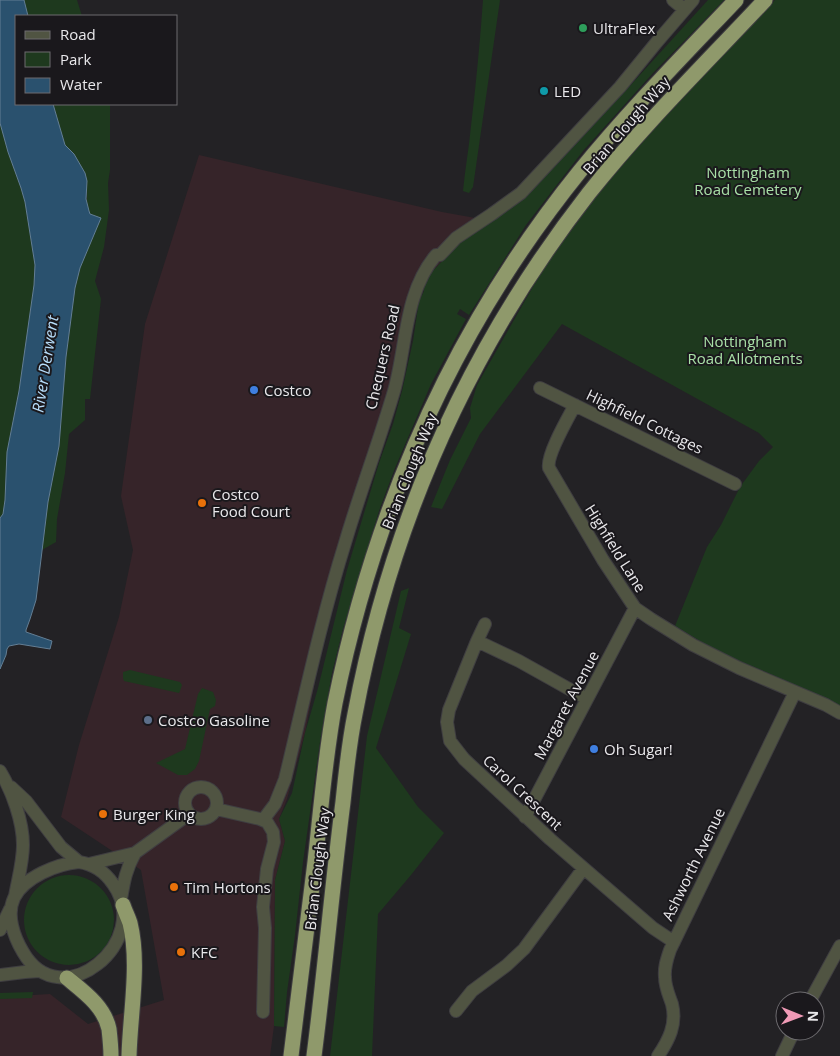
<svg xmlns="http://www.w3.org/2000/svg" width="840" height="1056" viewBox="0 0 840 1056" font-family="'Open Sans',sans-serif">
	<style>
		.commercial { fill: #362429 }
		.green { fill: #1e391e }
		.water { fill: #2a516e; stroke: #637e94 }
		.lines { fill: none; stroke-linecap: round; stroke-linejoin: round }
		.minor-casing { stroke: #3f3e41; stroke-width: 14 }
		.highway-casing { stroke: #3f3e41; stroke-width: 17 }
		.minor { stroke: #505442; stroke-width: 12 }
		.highway { stroke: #8f996b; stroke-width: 15 }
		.leisure-dot { fill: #2e9e5b; stroke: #1a181c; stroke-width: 2 }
		.culture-dot { fill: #0f9aa8; stroke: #1a181c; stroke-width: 2 }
		.shop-dot { fill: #3f7fe0; stroke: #1a181c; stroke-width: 2 }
		.food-dot { fill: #e8710a; stroke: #1a181c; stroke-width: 2 }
		.service-dot { fill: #5c6f8a; stroke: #1a181c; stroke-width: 2 }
		.labels { text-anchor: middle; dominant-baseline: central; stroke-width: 4; stroke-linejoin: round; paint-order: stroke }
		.poi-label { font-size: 15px; fill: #e9e8eb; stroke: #1a181c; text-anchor: start }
		.street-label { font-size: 15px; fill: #e9e8eb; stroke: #1a181c }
		.park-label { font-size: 15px; fill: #a9e0a7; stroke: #1a181c }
		.water-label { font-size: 16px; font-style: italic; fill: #b6dcf9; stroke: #1a181c }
	</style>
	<rect width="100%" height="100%" fill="#232225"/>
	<path class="commercial" d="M199,155L442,212L492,221L464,238L428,276L423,286L328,613L305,733L287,799L279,819L285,841L275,880L274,1026L270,1056H0V997L50,994L88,1024L164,1000L141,870L61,817L79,745L119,617L133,550L121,496L145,324Z"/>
	<path class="green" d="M24,0H77L82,16H28Z
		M483,0H500L473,187L469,193L463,191C465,169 469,148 471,126C476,84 480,42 483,0Z
		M708,0H724L653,73L583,151L526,225L469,315L460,309L457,314L466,319L431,384L395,468L379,511L343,629L332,673L320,742L303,862L295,935L287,992L284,1027L274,1026L275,880L285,841L279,819L292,793L305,733L318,688L347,570L379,463L393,424L402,391L413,341L419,301L424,291L423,286L428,276L464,238L549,172L628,88Z
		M775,0H840V707L766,672L720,653L675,626L707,547L721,525L740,487L759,461L773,447L759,433L562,324L480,434L442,509L431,507L450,460L471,418L470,408L477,385L531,290L548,262L602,189L653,130Z
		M53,104H110V170L108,183L109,210L104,247L95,281L101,299L90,399H85V420L69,434L65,473L57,519L56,542L42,550L48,502L59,446L66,357L75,288L80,268L90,214L87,205V181L85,173L65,145Z
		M0,123L8,152L21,188L25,202L35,265L34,285L19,391L7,452L5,500L3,514L0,518Z
		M409,588L399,628L411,634L376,748L418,807L444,833L411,875L378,914L372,1056H330L367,736L401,591Z
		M130,670L180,682L182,685L180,691L179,693L124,681L123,678V672Z
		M202,688L213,692L216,700L215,706L210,709L199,761L195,769L187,775H178L156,763L185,749L198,694Z
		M24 920a45 45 0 1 1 90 0a45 45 0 1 1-90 0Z
		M33,992L32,998L0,999V993Z"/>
	<path class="water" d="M0,0H24L28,16H16V104H53L65,145L74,154L85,173L87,181L86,199L89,211L90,214L101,218L80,268L75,288L66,357L59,446L48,502L36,600L30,619L26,630V632L52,641L50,649L19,644L9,646L7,649L6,655L0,669V518L3,514L5,500L7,452L19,391L34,285L35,265L25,202L21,188L8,152L0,123Z"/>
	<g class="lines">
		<defs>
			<path id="minor" d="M673,0L684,9
				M540,388L735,484
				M575,405C568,418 546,456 549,468L603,560L635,608L651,619L693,645L739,668L826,705L840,713
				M485,624L477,641L449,710L447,722L450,741L464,759L550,839L653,928L674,942
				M477,641L519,661L587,699
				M0,771C12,791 23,821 23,845C23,862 18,879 15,896
				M185 803a16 16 0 1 1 32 0a16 16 0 1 1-32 0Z
				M11,787L26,801L61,847L79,862
				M216,809L260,819L267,822L273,832L274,842L267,869L263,907L265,928L263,1012
				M525,817L635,608
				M263,820L275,804L285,779C304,700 321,620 345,543C360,492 379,442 394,391C407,345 404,293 436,255H440L456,238L492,214L521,193L620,87L656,43L693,0
				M79,862C93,864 105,872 113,884C154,941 61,1018 23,952C14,937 6,915 14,898C24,877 57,864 79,862Z
				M89,864L135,853L189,814
				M121,899C124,881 126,869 135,853
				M0,930L10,909
				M0,975L25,972L40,971
				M810,1001L840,946
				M456,1011L472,991L507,965L524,949L583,869
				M658,1056C669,1040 677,1024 672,1004C669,995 665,987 665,977C664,967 667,959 670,950L795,692
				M782,1056L794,1031"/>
			<path id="highway" d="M123,905C125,911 128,917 130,923C140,963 130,1015 129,1056
				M67,978C84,992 104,1006 109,1029C110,1038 111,1047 111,1056
				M291,1056C299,991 307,927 315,862C321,809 325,756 335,703C375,507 454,327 580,171C629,111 683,56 736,0
				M314,1056C325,971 332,887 343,802C346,773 349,743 355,714C391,522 469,347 589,193C643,125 706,63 765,0"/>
		</defs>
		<use href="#minor" class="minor-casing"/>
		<use href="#highway" class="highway-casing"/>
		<use href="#minor" class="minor"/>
		<use href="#highway" class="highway"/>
	</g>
	<circle class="leisure-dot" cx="583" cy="28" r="5"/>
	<circle class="culture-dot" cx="544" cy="91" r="5"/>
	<g class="shop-dot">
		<circle cx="254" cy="390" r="5"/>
		<circle cx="594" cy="749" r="5"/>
	</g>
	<g class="food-dot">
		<circle cx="202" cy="503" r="5"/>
		<circle cx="103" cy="814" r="5"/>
		<circle cx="174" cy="887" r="5"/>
		<circle cx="181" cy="952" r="5"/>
	</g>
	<circle class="service-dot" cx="148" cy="720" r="5"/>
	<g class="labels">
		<g class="poi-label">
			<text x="593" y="28">UltraFlex</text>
			<text x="554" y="91">LED</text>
			<text x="264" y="390">Costco</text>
			<text x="212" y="494">Costco<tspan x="212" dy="17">Food Court</tspan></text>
			<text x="158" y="720">Costco Gasoline</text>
			<text x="604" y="749">Oh Sugar!</text>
			<text x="113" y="814">Burger King</text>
			<text x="184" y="887">Tim Hortons</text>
			<text x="191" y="952">KFC</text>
		</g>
		<g class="street-label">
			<text transform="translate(626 125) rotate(-49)">Brian Clough Way</text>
			<text transform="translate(382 357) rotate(-77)">Chequers Road</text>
			<text transform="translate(645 421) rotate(26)">Highfield Cottages</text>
			<text transform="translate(409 471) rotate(-68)">Brian Clough Way</text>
			<text transform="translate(616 548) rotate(58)">Highfield Lane</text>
			<text transform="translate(566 705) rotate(-62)">Margaret Avenue</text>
			<text transform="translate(523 792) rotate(43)">Carol Crescent</text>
			<text transform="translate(693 864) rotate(-64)">Ashworth Avenue</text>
			<text transform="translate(317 869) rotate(-83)">Brian Clough Way</text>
		</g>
		<g class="park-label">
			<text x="748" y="172">Nottingham<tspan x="748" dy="17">Road Cemetery</tspan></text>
			<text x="745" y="341">Nottingham<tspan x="745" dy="17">Road Allotments</tspan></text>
		</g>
		<g class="water-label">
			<text transform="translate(45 364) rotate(-81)">River Derwent</text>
		</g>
	</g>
	<rect x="15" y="15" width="162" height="90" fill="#1a181c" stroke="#6d6b6f"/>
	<rect x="25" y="31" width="25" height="8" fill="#505442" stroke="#6d6b6f"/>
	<text x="60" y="40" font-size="15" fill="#e9e8eb">Road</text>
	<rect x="25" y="52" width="25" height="15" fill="#1e391e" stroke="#6d6b6f"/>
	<text x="60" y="65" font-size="15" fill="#e9e8eb">Park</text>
	<rect x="25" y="78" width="25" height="15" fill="#2a516e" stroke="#6d6b6f"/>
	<text x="60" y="90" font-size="15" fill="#e9e8eb">Water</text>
	<g transform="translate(800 1016) rotate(91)"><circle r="24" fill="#1a181c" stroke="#6d6b6f"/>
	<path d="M0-4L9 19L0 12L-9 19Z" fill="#f09ab6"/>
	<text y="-8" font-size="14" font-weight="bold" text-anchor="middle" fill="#e9e8eb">N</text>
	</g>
</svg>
